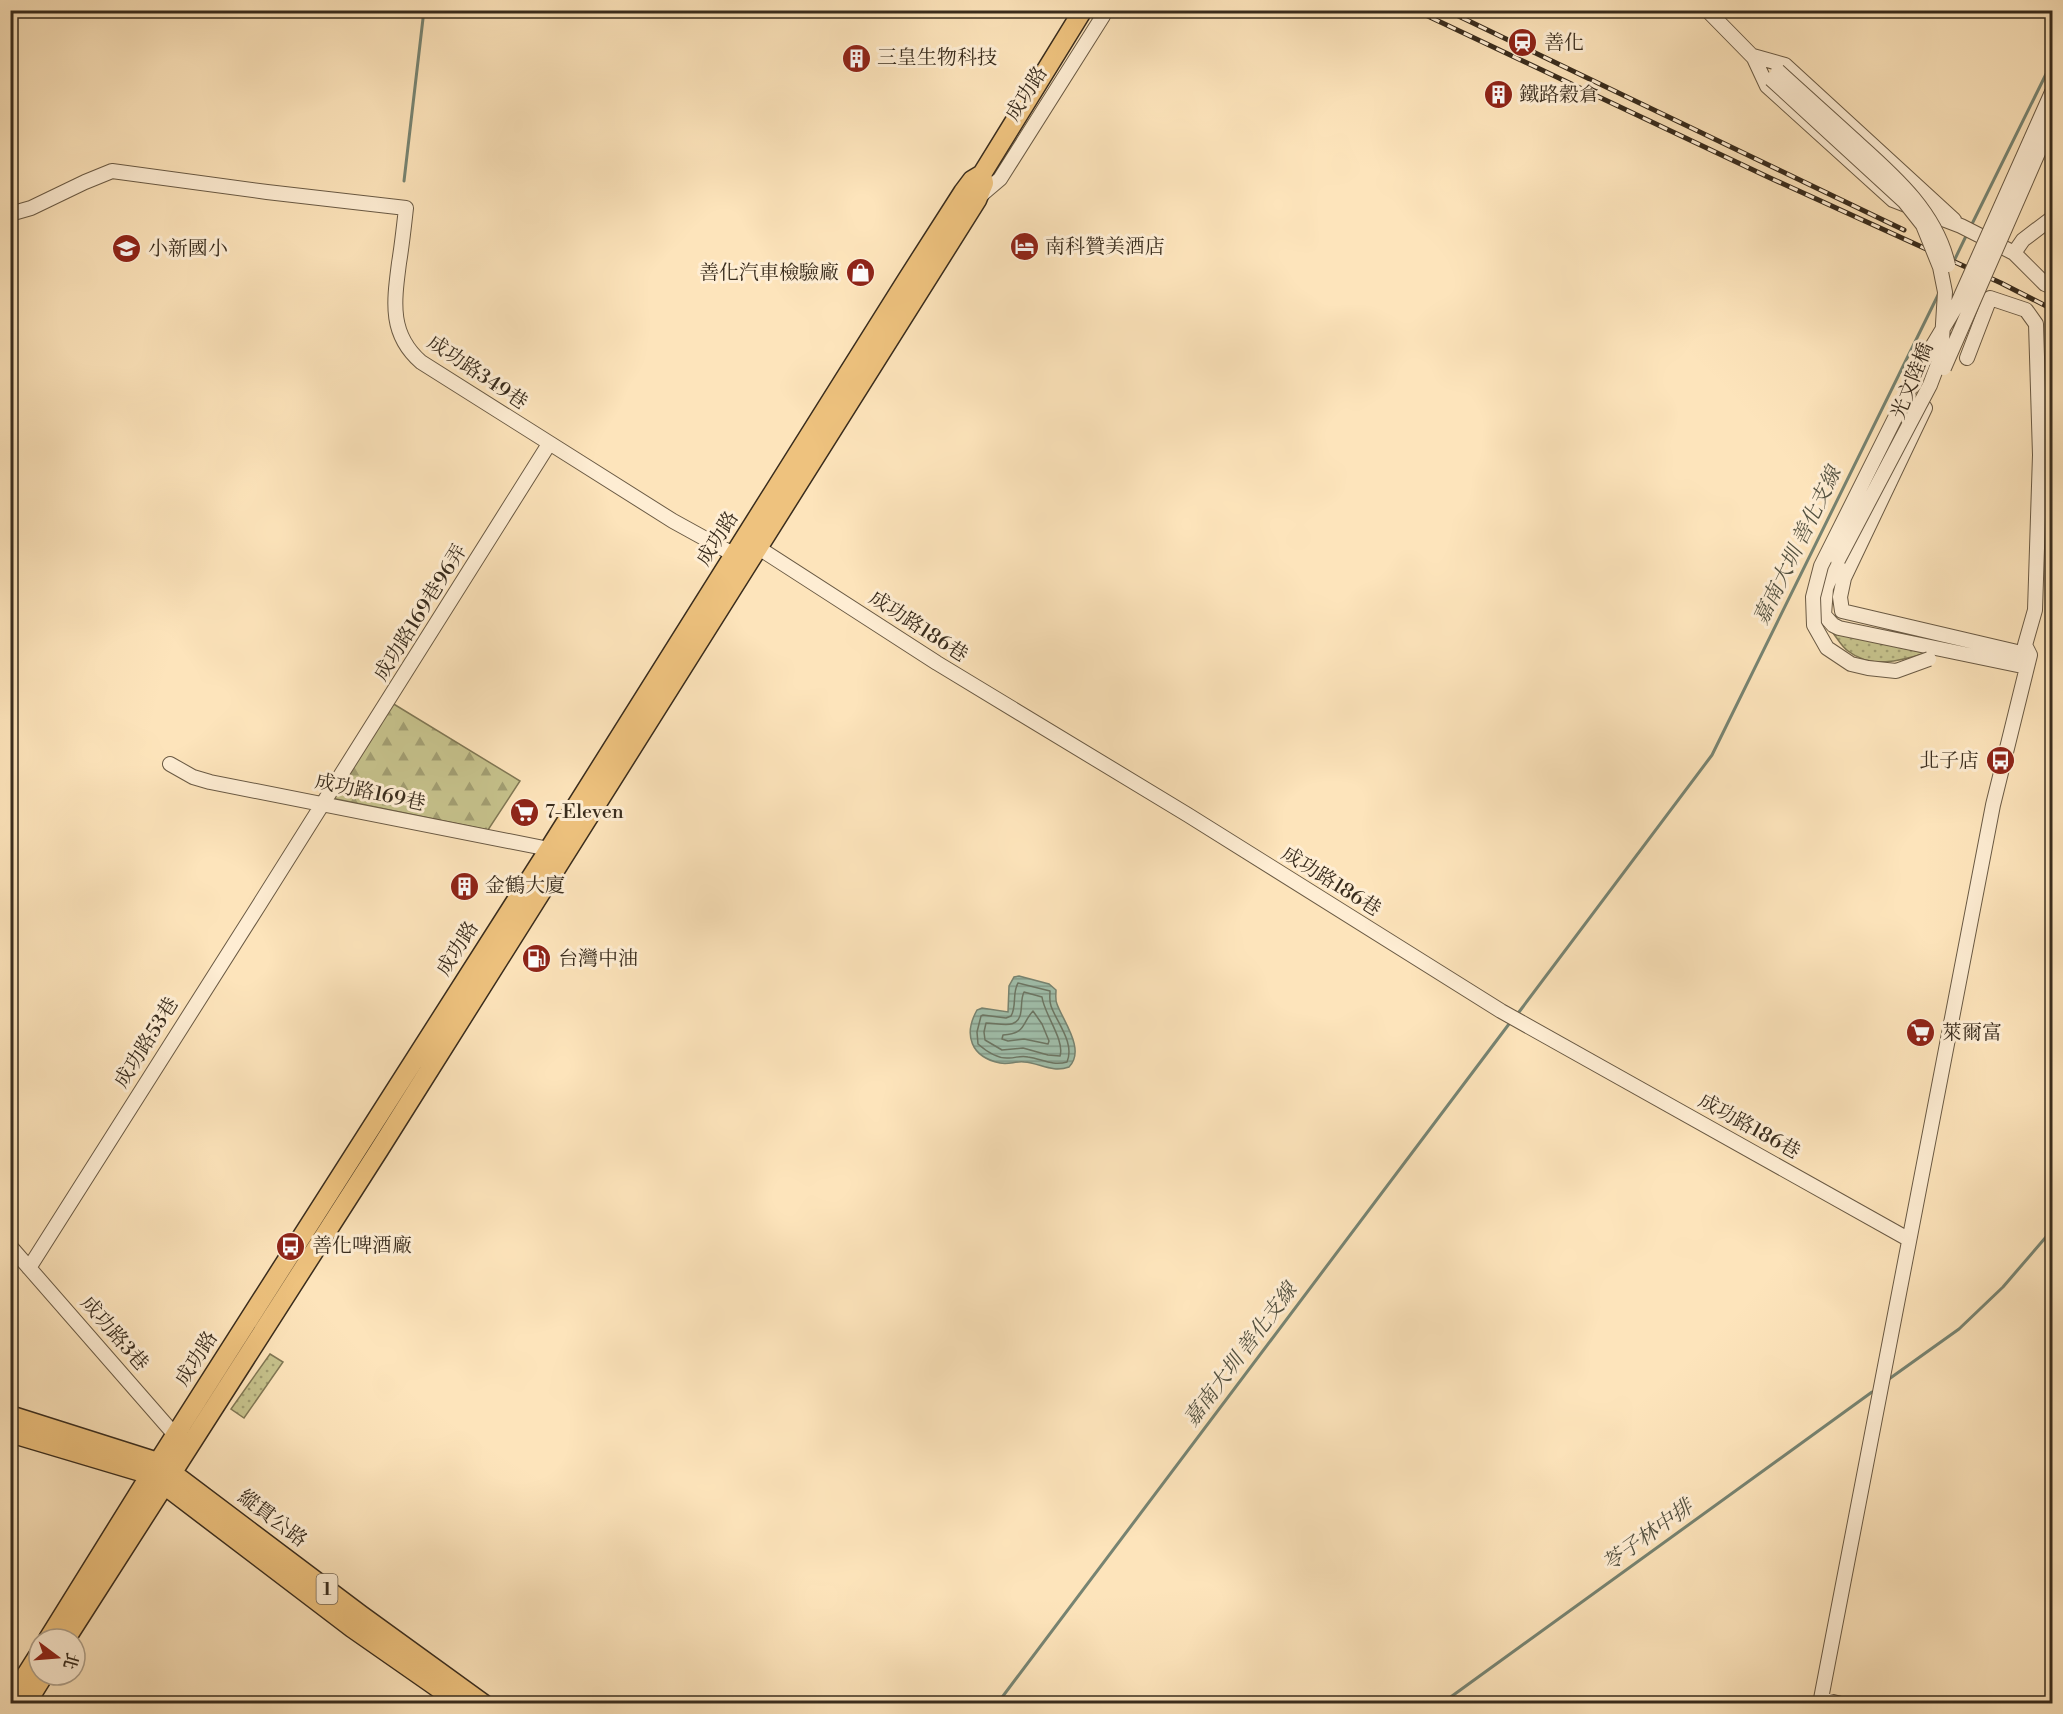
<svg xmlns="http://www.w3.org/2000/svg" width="2063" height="1714" viewBox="0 0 2063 1714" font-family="'Libre Bodoni','Noto Serif TC',serif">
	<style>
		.green { fill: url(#green-dots); stroke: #807754; stroke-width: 1.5 }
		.forest { fill: url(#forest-firs); stroke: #807754; stroke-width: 1.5 }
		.water { fill: url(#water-rules); stroke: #778472; stroke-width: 1.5 }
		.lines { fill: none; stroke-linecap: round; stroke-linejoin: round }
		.shore { stroke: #6c7664; stroke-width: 1.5 }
		.stream { stroke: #778472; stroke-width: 3 }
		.minor-casing { stroke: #6a5a44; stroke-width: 16 }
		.major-casing { stroke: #392c1d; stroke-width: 21 }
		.minor { stroke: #feedd3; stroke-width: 14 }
		.major { stroke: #eec27e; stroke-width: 18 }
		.rail-casing { stroke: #392c1d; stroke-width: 5 }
		.rail { stroke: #feedd3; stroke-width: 3; stroke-dasharray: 9; stroke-linecap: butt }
		.minor-bridge-casing { stroke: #6a5a44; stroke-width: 16; stroke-linecap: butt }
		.minor-bridge { stroke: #feedd3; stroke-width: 14 }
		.labels { text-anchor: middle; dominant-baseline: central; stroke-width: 6; stroke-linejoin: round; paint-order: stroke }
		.shield { fill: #feedd3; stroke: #746654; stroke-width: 1.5 }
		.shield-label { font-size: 18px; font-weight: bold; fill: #392c1d }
		.poi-label { font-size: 20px; fill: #392c1d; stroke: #feedd3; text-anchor: start }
		.street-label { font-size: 20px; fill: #392c1d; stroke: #feedd3 }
		.water-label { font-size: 21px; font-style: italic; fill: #535140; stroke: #feedd3 }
	</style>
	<defs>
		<pattern id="green-dots" width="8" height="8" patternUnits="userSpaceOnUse" patternTransform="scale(1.5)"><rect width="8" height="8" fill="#c6c28c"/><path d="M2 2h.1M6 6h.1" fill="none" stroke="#a29e72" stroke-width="1.8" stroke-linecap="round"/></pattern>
		<pattern id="forest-firs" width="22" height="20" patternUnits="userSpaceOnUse" patternTransform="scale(1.5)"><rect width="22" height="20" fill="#c6c28c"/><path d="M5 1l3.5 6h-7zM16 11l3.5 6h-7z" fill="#a29e72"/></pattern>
		<pattern id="water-rules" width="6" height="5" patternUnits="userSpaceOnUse" patternTransform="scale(1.5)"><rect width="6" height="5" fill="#a0bfab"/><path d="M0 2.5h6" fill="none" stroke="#839b8b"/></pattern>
	</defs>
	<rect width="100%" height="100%" fill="#fde4bb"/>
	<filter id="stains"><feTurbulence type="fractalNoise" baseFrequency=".00333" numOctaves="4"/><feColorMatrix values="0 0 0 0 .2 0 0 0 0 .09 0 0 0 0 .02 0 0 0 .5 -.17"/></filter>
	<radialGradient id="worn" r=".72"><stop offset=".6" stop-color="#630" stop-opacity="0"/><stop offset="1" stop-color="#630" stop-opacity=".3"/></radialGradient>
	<path class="green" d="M1833,633L1926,653C1900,661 1871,669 1848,651C1842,647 1837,638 1833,633Z
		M270,1354L283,1362L244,1418L231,1409Z"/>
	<path class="forest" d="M392,703L520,781L488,830L331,798Z"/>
	<path class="water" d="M1019,976L1049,984L1056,990C1056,995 1055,1000 1057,1004C1063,1021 1086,1050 1069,1067C1052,1073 1040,1063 1024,1062C1015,1061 1009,1065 1000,1063C971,1057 963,1035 977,1010L982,1008L1008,1012L1009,986L1014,977Z"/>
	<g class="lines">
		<path class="shore" d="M1018,983L1050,991C1050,996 1049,1001 1051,1006C1057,1023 1075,1043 1067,1062C1052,1066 1042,1059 1028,1057C1021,1055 1016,1058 1009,1058C998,1059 986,1051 978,1044L977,1032L981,1016L983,1015L1006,1018L1011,1016C1017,1006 1012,993 1018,983Z
			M1024,992L1042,997C1044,1014 1065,1040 1060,1056L1048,1055L1023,1048L1002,1050L985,1040L984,1032L986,1023C1000,1023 1019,1031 1021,1011C1022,1004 1021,998 1024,992Z
			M1033,1011L1042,1024L1049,1041L1048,1044L1024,1039L1008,1041L1002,1039L1003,1035C1027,1033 1021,1024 1033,1011Z"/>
		<path class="stream" d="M404,181L424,10
			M1971,226L2052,62
			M1953,263L1967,234
			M1519,1012L1712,755L1940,291
			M1889,1379L1959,1329L2003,1287L2052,1230
			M997,1704L1509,1024
			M1441,1704L1872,1392"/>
		<defs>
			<path id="minor" d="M1707,10L1758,62
				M1753,56L1767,86L1893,200L1961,226L2014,253L2045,284L2052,287
				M1753,56L1785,65L1954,220
				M980,196L1000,179L1103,16L1094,10
				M10,214L31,208L85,182L112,171L267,192L406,208C404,226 402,245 399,263C394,302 389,334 421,362L673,521L742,559
				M2014,253L2023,240L2052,218
				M1967,358L1990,298L2026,310L2036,324L2040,455L2035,610L2025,645L2030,655
				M1925,408L1844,578L1840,597L1842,611L2030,655
				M2039,489L2052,499
				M751,543L937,663L1188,815L1501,1011L1908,1239
				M1838,560L1826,588L1824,615L1833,625L1839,628L2027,667
				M170,764L193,777L210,782L549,849L555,852
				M10,1246L175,1435L183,1440
				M29,1268C203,994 377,719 549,444
				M1821,1699L1841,1704
				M1820,1704L1993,805L2030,655"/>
			<path id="major" d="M10,1415L158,1462L361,1615L484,1704
				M10,1433L151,1475L352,1628L461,1704
				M48,1639L158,1462L549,849L906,281L963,192L972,180L982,174L1083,10
				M66,1639L379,1150L977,200L984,183L982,174
				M10,1700L39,1654
				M26,1704L44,1675"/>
		</defs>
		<use href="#minor" class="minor-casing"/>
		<use href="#major" class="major-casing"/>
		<use href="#minor" class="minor"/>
		<use href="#major" class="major"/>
		<defs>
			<path id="rail" d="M1415,10L1768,177L2001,283L2052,309
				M1446,10L1904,230"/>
		</defs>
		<use href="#rail" class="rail-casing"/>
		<use href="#rail" class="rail"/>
		<defs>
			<path id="minor-bridge" d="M1778,71C1803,94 1828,116 1853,139C1892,174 1936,211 1948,265
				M1771,79L1904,201L1923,225L1940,267L1945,292L1941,356L1930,385L1838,560
				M1944,368L2052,121
				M1929,659L1896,671L1868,668L1851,664L1827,648L1814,625L1813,597L1821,566L1924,360L1957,305L2052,92"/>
		</defs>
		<use href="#minor-bridge" class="minor-bridge-casing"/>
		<use href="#minor-bridge" class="minor-bridge"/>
	</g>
	<defs>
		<symbol id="station-disc" viewBox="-11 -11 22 22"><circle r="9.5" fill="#8f2418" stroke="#feedd3"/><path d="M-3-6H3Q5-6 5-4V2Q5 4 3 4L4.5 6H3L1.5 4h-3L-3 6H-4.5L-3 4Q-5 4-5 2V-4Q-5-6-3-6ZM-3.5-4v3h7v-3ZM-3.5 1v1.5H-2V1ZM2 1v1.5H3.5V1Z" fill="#fff"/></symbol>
		<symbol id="building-disc" viewBox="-11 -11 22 22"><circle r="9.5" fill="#8f2418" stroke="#feedd3"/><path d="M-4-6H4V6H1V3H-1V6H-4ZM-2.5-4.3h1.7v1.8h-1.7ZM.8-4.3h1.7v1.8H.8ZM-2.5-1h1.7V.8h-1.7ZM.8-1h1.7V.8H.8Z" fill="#fff"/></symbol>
		<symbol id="hotel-disc" viewBox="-11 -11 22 22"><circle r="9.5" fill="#8f2418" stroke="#feedd3"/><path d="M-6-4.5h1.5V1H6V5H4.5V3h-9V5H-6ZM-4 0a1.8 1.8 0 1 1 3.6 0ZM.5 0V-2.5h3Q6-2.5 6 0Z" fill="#fff"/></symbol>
		<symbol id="school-disc" viewBox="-11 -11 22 22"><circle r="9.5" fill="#8f2418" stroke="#feedd3"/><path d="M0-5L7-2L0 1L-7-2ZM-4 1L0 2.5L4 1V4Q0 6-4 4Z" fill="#fff"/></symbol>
		<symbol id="shop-disc" viewBox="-11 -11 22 22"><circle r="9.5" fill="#8f2418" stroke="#feedd3"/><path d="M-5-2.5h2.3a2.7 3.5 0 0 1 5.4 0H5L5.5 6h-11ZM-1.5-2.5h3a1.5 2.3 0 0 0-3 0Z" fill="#fff"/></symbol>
		<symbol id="bus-disc" viewBox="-11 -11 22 22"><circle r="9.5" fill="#8f2418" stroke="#feedd3"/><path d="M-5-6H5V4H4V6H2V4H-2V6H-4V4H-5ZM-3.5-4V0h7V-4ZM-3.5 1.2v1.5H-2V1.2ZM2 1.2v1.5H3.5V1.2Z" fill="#fff"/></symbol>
		<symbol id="supermarket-disc" viewBox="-11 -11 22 22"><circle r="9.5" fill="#8f2418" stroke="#feedd3"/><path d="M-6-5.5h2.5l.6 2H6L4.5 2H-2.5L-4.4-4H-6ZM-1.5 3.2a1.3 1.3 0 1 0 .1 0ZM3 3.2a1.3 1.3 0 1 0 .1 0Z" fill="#fff"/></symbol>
		<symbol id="fuel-disc" viewBox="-11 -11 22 22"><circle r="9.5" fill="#8f2418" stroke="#feedd3"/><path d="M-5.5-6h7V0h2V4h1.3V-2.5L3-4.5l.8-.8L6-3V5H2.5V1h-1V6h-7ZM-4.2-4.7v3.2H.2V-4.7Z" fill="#fff"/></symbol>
	</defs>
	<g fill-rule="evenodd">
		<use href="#station-disc" x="1506" y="26" width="33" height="33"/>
		<use href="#building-disc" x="840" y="42" width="33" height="33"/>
		<use href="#building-disc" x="1482" y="78" width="33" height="33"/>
		<use href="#hotel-disc" x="1008" y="230" width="33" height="33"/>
		<use href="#school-disc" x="110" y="232" width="33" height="33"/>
		<use href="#shop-disc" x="844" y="256" width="33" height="33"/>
		<use href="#bus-disc" x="1984" y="744" width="33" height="33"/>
		<use href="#supermarket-disc" x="508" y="796" width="33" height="33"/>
		<use href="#building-disc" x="448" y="870" width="33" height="33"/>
		<use href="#fuel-disc" x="520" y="942" width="33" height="33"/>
		<use href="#supermarket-disc" x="1904" y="1016" width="33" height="33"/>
		<use href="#bus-disc" x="274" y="1230" width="33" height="33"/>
	</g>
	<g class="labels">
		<rect class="shield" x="316.5" y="1574" width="21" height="30" rx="4.5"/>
		<g class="shield-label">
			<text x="327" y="1589">1</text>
		</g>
		<g class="poi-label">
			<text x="1544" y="43">善化</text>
			<text x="877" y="58">三皇生物科技</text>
			<text x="1519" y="95">鐵路穀倉</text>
			<text x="1045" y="247">南科贊美酒店</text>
			<text x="148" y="249">小新國小</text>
			<text x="839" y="273" text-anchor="end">善化汽車檢驗廠</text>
			<text x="1979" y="761" text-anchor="end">北子店</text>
			<text x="545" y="812">7-Eleven</text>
			<text x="485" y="886">金鶴大廈</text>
			<text x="558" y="959">台灣中油</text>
			<text x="1942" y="1033">萊爾富</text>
			<text x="312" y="1246">善化啤酒廠</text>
		</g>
		<g class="street-label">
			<text transform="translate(1027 94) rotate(-58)">成功路</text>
			<text transform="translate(477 373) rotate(34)">成功路349巷</text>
			<text transform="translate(1913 381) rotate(-68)">光文陸橋</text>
			<text transform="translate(718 539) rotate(-58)">成功路</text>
			<text transform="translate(421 613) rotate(-58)">成功路169巷96弄</text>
			<text transform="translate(918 627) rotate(33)">成功路186巷</text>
			<text transform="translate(370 793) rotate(12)">成功路169巷</text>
			<text transform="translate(1331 882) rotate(32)">成功路186巷</text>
			<text transform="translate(458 949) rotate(-58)">成功路</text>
			<text transform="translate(147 1043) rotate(-58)">成功路53巷</text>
			<text transform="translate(1749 1127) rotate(29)">成功路186巷</text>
			<text transform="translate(114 1334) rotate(49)">成功路3巷</text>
			<text transform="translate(197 1359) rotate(-57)">成功路</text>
			<text transform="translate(272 1519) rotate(37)">縱貫公路</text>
		</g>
		<g class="water-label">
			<text transform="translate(1798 546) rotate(-64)">嘉南大圳 善化支線</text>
			<text transform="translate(1241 1355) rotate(-53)">嘉南大圳 善化支線</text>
			<text transform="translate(1648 1536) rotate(-36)">苓子林中排</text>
		</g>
	</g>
	<rect width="2063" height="1714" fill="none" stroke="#fde4bb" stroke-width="36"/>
	<rect x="12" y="12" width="2039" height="1690" fill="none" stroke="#392c1d" stroke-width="3"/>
	<rect x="18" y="18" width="2027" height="1678" fill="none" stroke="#392c1d" stroke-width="1.5"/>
	<g transform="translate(57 1657) rotate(106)"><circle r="28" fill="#feedd3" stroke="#afa08a" stroke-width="1.5"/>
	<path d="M0-4.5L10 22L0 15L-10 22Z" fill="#8f2418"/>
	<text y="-9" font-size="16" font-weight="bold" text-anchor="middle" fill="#392c1d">北</text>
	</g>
	<rect width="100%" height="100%" filter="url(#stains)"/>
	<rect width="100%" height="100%" fill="url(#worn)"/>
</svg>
